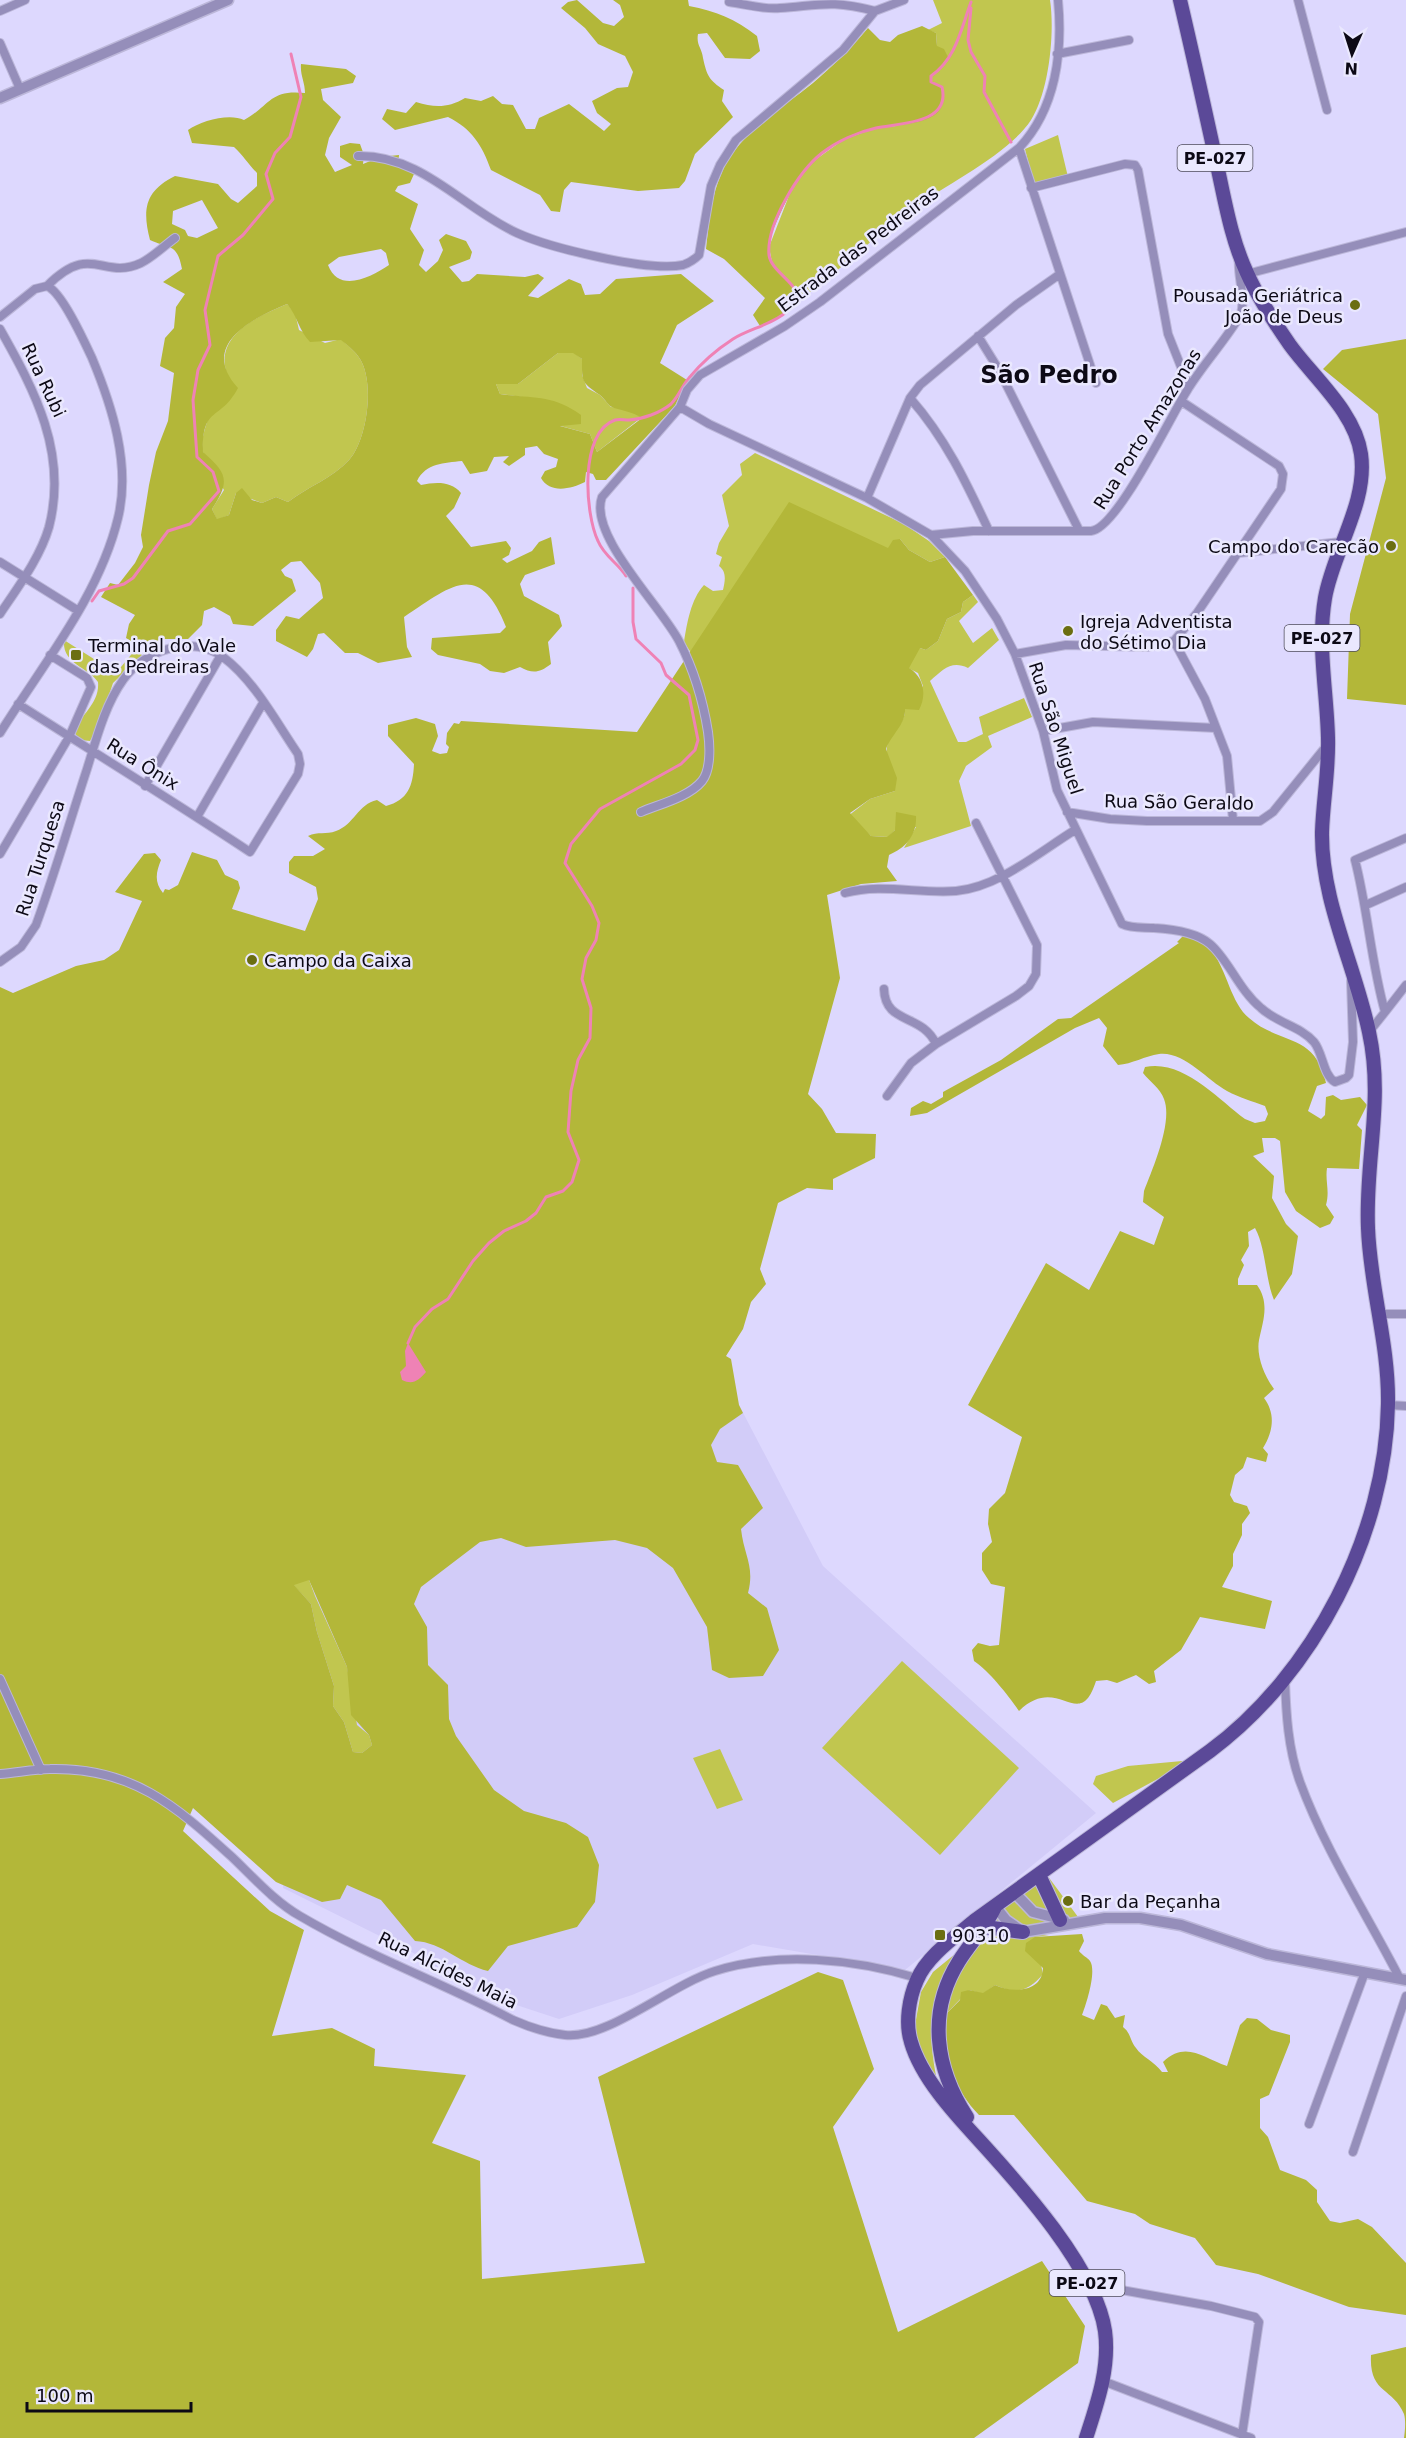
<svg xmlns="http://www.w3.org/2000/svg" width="1406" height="2438" viewBox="0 0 1406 2438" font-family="'DejaVu Sans',sans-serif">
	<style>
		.built { fill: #d2ccf8 }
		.green { fill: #c1c64f }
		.forest { fill: #b3b739; fill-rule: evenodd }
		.water { fill: #ef82b5 }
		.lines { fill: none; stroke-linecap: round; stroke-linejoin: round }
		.stream { stroke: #ef82b5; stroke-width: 3 }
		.minor-casing { stroke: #bcb7d9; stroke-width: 10 }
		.tertiary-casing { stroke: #bcb7d9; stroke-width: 13 }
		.primary-casing { stroke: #bcb7d9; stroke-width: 16 }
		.minor { stroke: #958eba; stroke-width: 8 }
		.tertiary { stroke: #958eba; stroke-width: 10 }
		.primary { stroke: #5b4998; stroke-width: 14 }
		.poi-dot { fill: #6b6e11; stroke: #eae8fe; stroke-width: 2 }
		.labels { text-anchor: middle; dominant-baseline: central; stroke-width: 5; stroke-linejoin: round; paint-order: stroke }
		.shield { fill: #eae8fe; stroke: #4f4c5b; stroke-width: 1.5 }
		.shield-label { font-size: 16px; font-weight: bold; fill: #0c0915 }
		.street-label { font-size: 18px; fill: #0c0915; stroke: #eae8fe }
		.poi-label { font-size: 18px; fill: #0c0915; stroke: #eae8fe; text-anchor: start }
		.district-label { font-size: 24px; font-weight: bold; fill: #0c0915; stroke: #eae8fe }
	</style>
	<rect width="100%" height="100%" fill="#ddd8fe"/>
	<path class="built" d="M739,1405L823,1566L1096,1813L905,1970L753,1944L632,1995L559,2019L480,1993L410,1951L283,1888L288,1827L296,1598Z"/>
	<path class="green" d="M933,0H1050C1055,33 1049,92 1031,120C1010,153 947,184 914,208C872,238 835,275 793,305L797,298L786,278L778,274L773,267L769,247L792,188L804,168L843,140L875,128L896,126L942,87L931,82L937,46L936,33L928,30L942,23Z
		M1058,135L1068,177L1034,185L1025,149Z
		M287,304L295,313L299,330L325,343L341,339C347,345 356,352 360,359C375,383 367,440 349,460C333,478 307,487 288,502L276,497L262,503L236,493L229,515L217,520L212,509L224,490C218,479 207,465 203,452C198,431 219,398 228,377C212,336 256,317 287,304Z
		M573,352L582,359V375L587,388L600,395L611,407L627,409L642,417L597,452L590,434L557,425L522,397L500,394L496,384H518L558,353Z
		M755,453L904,524L929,541L945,557L930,562L909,550L900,539L911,645L926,650L938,641L947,619L961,612L963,602L973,595L978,602L959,621L973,643L992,628L999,640L968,668C951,660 943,670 930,681L958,742H966L983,734L979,717L1024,698L1032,717L988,736L992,747L966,766L959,781L971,826L904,848L916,827L895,830L888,837L871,836L848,816L870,799L895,791C893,780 885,756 887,747C889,731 906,725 905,709L923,686L918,673L904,666L695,659L684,642C687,623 691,599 704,585L713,591L723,590C725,581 727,572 719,566L722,557L716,554L719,543L729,526L722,495L742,475L740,464Z
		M64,640L116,673L135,650L142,655L113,683L99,725L90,741L80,740L74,732C81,714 100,703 98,682C87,666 62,664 64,640Z
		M305,1569L315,1596L347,1667L357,1725L369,1735L372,1745L362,1753L353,1752L344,1722L333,1706L334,1686L317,1632L311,1604L288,1579Z
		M902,1661L1019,1768L940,1855L822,1748Z
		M720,1749L743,1800L717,1809L693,1758Z
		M1193,1760L1113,1803L1093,1784L1096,1776L1128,1766Z
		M1047,1875L1081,1921L1058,1928L985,1927L1001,1908Z
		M996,1935H1049L1035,1937L1043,1974C1029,1991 1016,1995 995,1985L983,1994L969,1990L945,2015C952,1987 964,1943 996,1935Z
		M955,1954C928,1997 927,2036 938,2085L914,2040L915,2025L921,1992L933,1972Z"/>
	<path class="forest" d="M577,0L603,23L614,26L624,17L620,5L613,0H688L689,6C716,11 735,19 757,36L760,51L750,59L725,58L707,33L698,34C696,45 702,48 703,58C707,76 709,80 724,90L722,101L733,117L695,154L685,181L679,188L638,191L571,182L564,190L560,212L551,211L540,195L491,170C482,145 472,129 448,117L395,130L382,119L387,109L406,113L416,102C435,108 448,108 465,98L481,101L493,96L502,104L513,105L526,129H535L539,118L569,104L604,131L611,124L597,113L592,101L617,88L628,87L633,72L625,56L598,44L585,28L561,8L568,2Z
		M922,26L936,33L937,46L944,49L949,59L931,76V82L942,87C944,95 944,106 937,113C922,126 893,124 875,128C823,140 801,169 780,214C775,225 769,237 769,249C768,276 795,276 797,298L782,316L760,326L753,315L765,298L724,259L706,249C709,223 711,196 722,172C739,133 781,109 813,83C833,66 851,48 868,28L880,40L890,42L898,35Z
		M301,64L346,69L356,76L353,83L321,89L323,100L341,117L329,138L325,155L335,172L352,165L340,157V146L350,143L360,144L364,155L363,164L380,157L399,155L398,166L414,174L410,183L398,186L395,191L418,204L410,229L424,250L419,265L426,272L438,261L443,250L439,240L446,234L466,241L472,252L470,259L449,267L462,282L469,281L477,274L525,277L538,274L544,278L528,296L538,298L569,279L581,284L585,295L600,294L616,279L681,274L714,301L677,325L660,363L687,380L675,406L606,480H596L593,474L586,472L585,482C571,489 550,494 541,478L545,471L556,467L558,459L544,454L537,446L525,448V455L509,466L503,462L509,456L494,457L487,471L470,474L462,461C444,463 426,463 417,481L421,485C436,482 451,481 461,493L454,508L446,516L471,547L506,541L511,548L509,555L502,559L507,563L532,551L539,542L551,537L555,564L525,575L520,584L524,596L559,615L562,626L548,642L551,664C539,673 533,674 520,667L504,673L490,671L480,664L438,655L431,649L432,638L500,633L506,627C479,559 451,586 404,617L407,647L412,657L378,663L358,653H345L324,633L318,634L313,649L307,657L276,641V630L286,616L299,619L323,598L320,583L301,561L291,562L281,570L285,576L292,579L296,591L253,626L233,624L230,616L214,607L204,611L202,625L188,639H165L138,645L126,638L129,624L135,615L101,597L110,583L118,585L135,563L143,547L141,535L149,485L156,452L168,421L174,373L160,366L165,338L174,328L176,307L185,294L163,282L182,269C177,243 170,249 150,240C142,209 145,191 175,176L218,184L231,199L238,203L257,186V173C248,164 243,155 234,147L192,143L188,130C201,121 229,113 244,120C270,106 269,89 305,93C305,82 300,75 301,64ZM202,200L218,228L197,238L188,236L185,230L172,224L173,211ZM381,249L386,253L389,265C371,277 339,294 328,265L339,257ZM287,304C298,317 298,329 310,342L341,340C347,345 356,352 360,359C375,383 367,440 349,460C333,478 307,487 288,502L276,497L262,503L252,500L242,488L236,493L229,515L217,519L212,509C230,481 228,474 203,452C202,405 220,422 238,388C199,345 251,319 287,304ZM558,353H573L582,359C582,382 581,382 600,395C605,399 608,406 614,408C625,411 632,412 642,418L597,452L590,434L560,426L581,424V415C552,394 534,399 500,394L496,384H518Z
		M1406,339V705L1347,699L1350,614L1386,478L1378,414L1323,369L1342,350Z
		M789,502L888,548L893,540L900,539L909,550L930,562L945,557L973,595L963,602L961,612L947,619L938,641L926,650L920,648L909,668C924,677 927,695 919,710L905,709C906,724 891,735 886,749L897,778L895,791L870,799L850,813L871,836L887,837L895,830L896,812L916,816C917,835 906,848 889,855L887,867L897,881L861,884L827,895L840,978L808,1094L822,1109L836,1133L876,1134L875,1158L833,1179V1190L807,1188L778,1203L760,1269L766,1284L751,1302L743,1329L726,1356L731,1359L739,1405L743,1413L720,1429L711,1445L717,1462L738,1465L763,1508L741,1529C744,1556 755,1566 748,1593L767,1608L779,1650L763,1676L729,1678L712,1670L707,1627L673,1568L647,1548L615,1540L526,1547L501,1538L480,1542L421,1587L414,1604L427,1627L428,1665L448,1685L449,1719L456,1736L494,1790L524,1811L566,1823L588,1837L599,1865L595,1902L577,1927L508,1946L488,1971C462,1965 442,1942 415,1941L381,1900L347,1885L340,1899L322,1902L276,1882L193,1808L183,1831L270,1911L304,1930L272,2036L332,2028L375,2049L374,2066L466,2075L432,2143L480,2161L482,2279L645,2263L598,2077L818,1972L843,1980L874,2069L833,2127L898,2332L1042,2261L1085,2326L1078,2363L974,2438H0V987L13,993L76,966L104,960L119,950L142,901L115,892L144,854L155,853L161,860C156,872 154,882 163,893L165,889L169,890L178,885L192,852L217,860L225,875L238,881L240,888L232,909L305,931L318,899L316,887L289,873V862L294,856H313L325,849L308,836C318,831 326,835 336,831C354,825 358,804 377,800L386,806C408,800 413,786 414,764L388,736V725L416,718L435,724L438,736L432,751L440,754L447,753L449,747L446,744L447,733L454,723L459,724L461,721L637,732ZM309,1580L347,1667L351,1715L369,1735L372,1745L362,1753L353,1752L344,1722L333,1706L334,1686L317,1632L311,1604L294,1585Z
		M1193,933C1199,939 1208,946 1213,953C1227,971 1231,1003 1249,1018C1279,1045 1315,1032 1326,1083L1317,1086L1308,1111L1321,1119L1325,1115L1326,1097L1333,1095L1341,1100L1360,1097L1367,1105L1357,1125L1362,1130L1359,1169L1327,1168C1325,1181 1330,1191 1326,1205L1334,1217L1330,1224L1320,1228L1296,1211L1285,1192L1280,1141L1275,1138H1262L1264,1152L1253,1156L1274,1176L1272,1198L1286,1224L1298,1236L1292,1274L1274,1300C1265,1278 1266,1248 1255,1228L1248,1232L1249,1246L1241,1260L1244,1265L1238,1279V1285H1257C1270,1303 1263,1321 1259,1340C1256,1356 1265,1377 1274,1389L1264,1398C1276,1414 1273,1432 1263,1448L1268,1454L1266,1462L1247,1457L1243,1468L1235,1475L1230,1495L1234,1502L1247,1506L1250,1513L1242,1524V1535L1233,1554V1566L1222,1587L1272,1601L1265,1629L1200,1617L1181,1650L1154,1671L1156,1682L1149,1684L1136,1675L1117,1683L1107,1680L1096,1681C1079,1734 1059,1672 1019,1711C1009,1696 989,1671 974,1661L972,1650L978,1643L990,1646L999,1645L1005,1587L991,1584L982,1570V1553L992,1542L988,1524L989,1509L1005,1493L1022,1437L968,1405L1046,1263L1089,1290L1120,1231L1154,1245L1164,1217L1143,1202L1144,1191C1153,1168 1173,1122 1164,1099C1160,1088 1150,1082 1143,1073L1145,1067C1183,1059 1218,1099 1245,1119L1255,1123L1265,1121L1268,1114L1265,1106C1252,1101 1240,1098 1227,1091C1207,1080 1184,1051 1159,1054C1145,1056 1132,1064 1118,1065L1103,1046L1107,1028L1099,1018L1075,1028L927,1113L910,1116L911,1108L923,1101L931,1104L943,1097V1092L1001,1060L1058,1019L1071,1018L1179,943L1177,942L1184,935Z
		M1082,1934L1084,1941L1079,1951C1082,1955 1088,1958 1090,1961C1097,1971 1086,2005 1082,2015L1094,2020L1101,2004L1107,2006L1115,2018L1125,2015L1123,2027C1131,2033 1130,2041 1136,2048C1142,2057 1154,2061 1162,2072H1168L1163,2062C1186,2040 1203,2058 1227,2066L1240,2025L1247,2018L1257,2019L1271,2030L1290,2035V2042L1269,2095L1260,2099V2128L1268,2137L1280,2170L1306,2180L1317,2190V2202L1330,2221L1340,2223L1358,2219L1372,2227L1406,2263V2315L1349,2307L1258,2274L1216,2265L1195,2238L1150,2224L1135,2214L1087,2201L1014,2115H979C951,2086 944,2054 945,2015L960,2000L961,1992L969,1990L983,1993L995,1985C1012,1993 1042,1993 1043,1968L1025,1951L1026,1943L1035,1937Z
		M1406,2347V2438H1404C1405,2431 1406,2421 1404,2414C1393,2387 1369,2394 1371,2355Z"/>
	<path class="water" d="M408,1343L426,1372C418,1381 413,1385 402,1380L400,1372L406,1366L405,1351Z"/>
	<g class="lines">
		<path class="stream" d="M971,8L968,40L971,52L985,76L984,92L1011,142
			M626,576C618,563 604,556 598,541C585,514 579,432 615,420C619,419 624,420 629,420C643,419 660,413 671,404C679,396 682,386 689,378C702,362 716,350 733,339C752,327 782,323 795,302C805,286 771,273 769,255C766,224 799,171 822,153C837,141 858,132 876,128C900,123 951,124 942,87L931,82V76C956,59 961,29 971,2
			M92,601L99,591L124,584L133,578L168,531L190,524L219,491L213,472L197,457L193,400L198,370L210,345L205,310L218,256L243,235L273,199L266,174L275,153L290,137L301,97L291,54
			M408,1343L415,1327L432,1309L448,1299L473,1261L489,1243L504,1231L526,1221L536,1213L546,1197L563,1191L572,1182L579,1160L568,1132L571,1091L578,1060L590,1038L591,1008L582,979L586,958L596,940L599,923L592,906L565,863L571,844L600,809L681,764L695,750L698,740L689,695L666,675L661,663L636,639L633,622V588"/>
		<defs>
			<path id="minor" d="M1298,0L1327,110
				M729,2C745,4 764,10 780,8C822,5 831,0 875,11
				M0,11L25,0
				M0,43L20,89
				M1057,54L1129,40
				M1019,148L1096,383
				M358,156C423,155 462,208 517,233C550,248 649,272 683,265C689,263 694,260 699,255L711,186L720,165L736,140L843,50L875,11L904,0
				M1031,188L1125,164L1135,165L1138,170L1168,334L1189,387
				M1247,274L1406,232
				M47,286C92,241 102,281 141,263C153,257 164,246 175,238
				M0,317L35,289L47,286
				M0,329C35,391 68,453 49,527C40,558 18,587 0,614
				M978,336L999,370L1079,530
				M910,398C946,439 966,482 989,531
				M680,407L709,424L867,498L931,535L965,571L997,619L1015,654L1043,731L1057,790L1122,924C1132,929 1144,927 1154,928C1172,929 1196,932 1210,944C1228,959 1239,990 1261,1008C1277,1023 1300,1026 1314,1042C1323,1053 1323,1075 1335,1082L1346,1078L1349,1075L1353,1042L1351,981
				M867,498L910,398L920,385L1016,305L1060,274
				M931,535L973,531H1091C1117,529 1171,415 1188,389C1204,363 1226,340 1241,314C1246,295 1237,277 1239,258
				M1238,553L1341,542
				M0,562L77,610
				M1174,641L1205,699L1227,756L1233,820
				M1015,654L1066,645L1147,647L1174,641L1197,613L1281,489L1283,474L1279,466L1181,401
				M1043,731L1093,722L1216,728
				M0,733C42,665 99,597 118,518C131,465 112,406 92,358C85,343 62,292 47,286
				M145,786L221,655
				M641,812C660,804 689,797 702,781C711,770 710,746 708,732C703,700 694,670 679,641C661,606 588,535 602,497L680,407L687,390L700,375L785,326L820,302L1019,148C1056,109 1063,52 1058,0
				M1067,812L1110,819L1147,821H1260L1273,812L1328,744
				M197,817L263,703
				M0,854L69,737L91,687L87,678L50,655
				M845,893C881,883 919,894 956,891C999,887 1039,852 1075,830
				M1366,905L1406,887
				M0,962L21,947L36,925C55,873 70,821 87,769C96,740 105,705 123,680C144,650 192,634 223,657C255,681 276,722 298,754L300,764L298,774L250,852C173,801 95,753 18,704
				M884,989C885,1025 922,1013 936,1044
				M1385,1012L1406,985
				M1369,1032L1385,1012C1371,962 1368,911 1355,860L1406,838
				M887,1096L911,1063L936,1044L1016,996L1029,986L1036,974L1037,945L976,823
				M1381,1314H1406
				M1388,1405L1406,1406
				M0,1679L41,1770
				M1285,1679C1286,1713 1288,1749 1300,1782C1325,1850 1366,1913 1399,1977
				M0,1774C16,1773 33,1769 50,1769C131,1767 175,1805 232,1857C253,1877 275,1902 300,1916C368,1956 443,1983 513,2020C529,2027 547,2033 565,2035C607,2040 670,1985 715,1971C779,1951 854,1959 917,1978
				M1309,2124L1365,1972
				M1353,2152L1406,1996
				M1088,2284L1211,2306L1255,2317L1259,2322L1242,2435
				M1103,2381L1251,2438"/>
			<path id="tertiary" d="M0,98L228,0
				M1014,1892L1033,1912L1064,1920
				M995,1906L1006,1920L1023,1932L1105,1918H1140L1181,1925L1267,1954L1406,1980"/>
			<path id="primary" d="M1039,1875L1060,1920
				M985,1927L1023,1932
				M967,2117C935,2068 927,2012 959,1961C971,1942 986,1927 995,1907
				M1086,2438C1097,2404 1110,2368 1105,2331C1096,2269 1020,2185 978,2139C954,2113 921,2077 911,2042C905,2023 909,1998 917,1980C927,1956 955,1937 974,1921L1210,1751C1314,1674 1386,1534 1388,1404C1389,1344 1370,1287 1368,1228C1365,1159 1384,1101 1369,1032C1355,965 1321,901 1322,832C1323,801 1329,770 1328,738C1327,692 1317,645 1325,598C1333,551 1368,503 1361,454C1355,412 1314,378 1290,345C1274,322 1258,298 1247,273C1231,239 1225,201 1217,165C1205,110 1193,55 1180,0"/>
		</defs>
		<use href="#minor" class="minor-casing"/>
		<use href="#tertiary" class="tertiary-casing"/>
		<use href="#primary" class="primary-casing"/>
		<use href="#minor" class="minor"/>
		<use href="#tertiary" class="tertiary"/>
		<use href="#primary" class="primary"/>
	</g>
	<g class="poi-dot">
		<circle cx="1355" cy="305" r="6"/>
		<circle cx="1391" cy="546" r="6"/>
		<circle cx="1068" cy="631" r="6"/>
		<rect x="70" y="649" width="12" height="12" rx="3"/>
		<circle cx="252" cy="960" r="6"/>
		<circle cx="1068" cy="1901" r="6"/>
		<rect x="934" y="1929" width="12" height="12" rx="3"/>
	</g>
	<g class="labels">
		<g class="shield">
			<rect x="1177.5" y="145" width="75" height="26" rx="4.5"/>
			<rect x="1284.5" y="625" width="75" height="26" rx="4.5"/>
			<rect x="1049.5" y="2270" width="75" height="26" rx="4.5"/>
		</g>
		<g class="shield-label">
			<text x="1215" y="158">PE-027</text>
			<text x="1322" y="638">PE-027</text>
			<text x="1087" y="2283">PE-027</text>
		</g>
		<g class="street-label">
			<text transform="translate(858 249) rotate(-37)">Estrada das Pedreiras</text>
			<text transform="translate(44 380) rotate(65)">Rua Rubi</text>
			<text transform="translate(1147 429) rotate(-58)">Rua Porto Amazonas</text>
			<text transform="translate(1056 728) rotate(72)">Rua São Miguel</text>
			<text transform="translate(143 764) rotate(32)">Rua Ônix</text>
			<text transform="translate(1179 802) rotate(1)">Rua São Geraldo</text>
			<text transform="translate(40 858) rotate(-72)">Rua Turquesa</text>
			<text transform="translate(448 1970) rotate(26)">Rua Alcides Maia</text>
		</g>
		<g class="poi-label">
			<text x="1343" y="295" text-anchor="end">Pousada Geriátrica<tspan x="1343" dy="21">João de Deus</tspan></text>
			<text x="1379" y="546" text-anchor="end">Campo do Carecão</text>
			<text x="1080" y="621">Igreja Adventista<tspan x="1080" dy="21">do Sétimo Dia</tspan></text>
			<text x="88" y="645">Terminal do Vale<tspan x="88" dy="21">das Pedreiras</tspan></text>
			<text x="264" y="960">Campo da Caixa</text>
			<text x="1080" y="1901">Bar da Peçanha</text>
			<text x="952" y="1935">90310</text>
		</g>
		<g class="district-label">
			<text x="1049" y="375">São Pedro</text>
		</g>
	</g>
	<g transform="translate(1352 54) rotate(183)" stroke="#eae8fe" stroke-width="4.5" paint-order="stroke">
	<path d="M0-4.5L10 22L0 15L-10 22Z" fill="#0c0915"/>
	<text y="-9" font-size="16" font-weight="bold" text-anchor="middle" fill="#0c0915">N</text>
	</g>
	<path d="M27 2402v9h164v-9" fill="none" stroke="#0c0915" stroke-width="3"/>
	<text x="36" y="2402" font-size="18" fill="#0c0915" stroke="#eae8fe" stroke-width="4.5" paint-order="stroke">100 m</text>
</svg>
